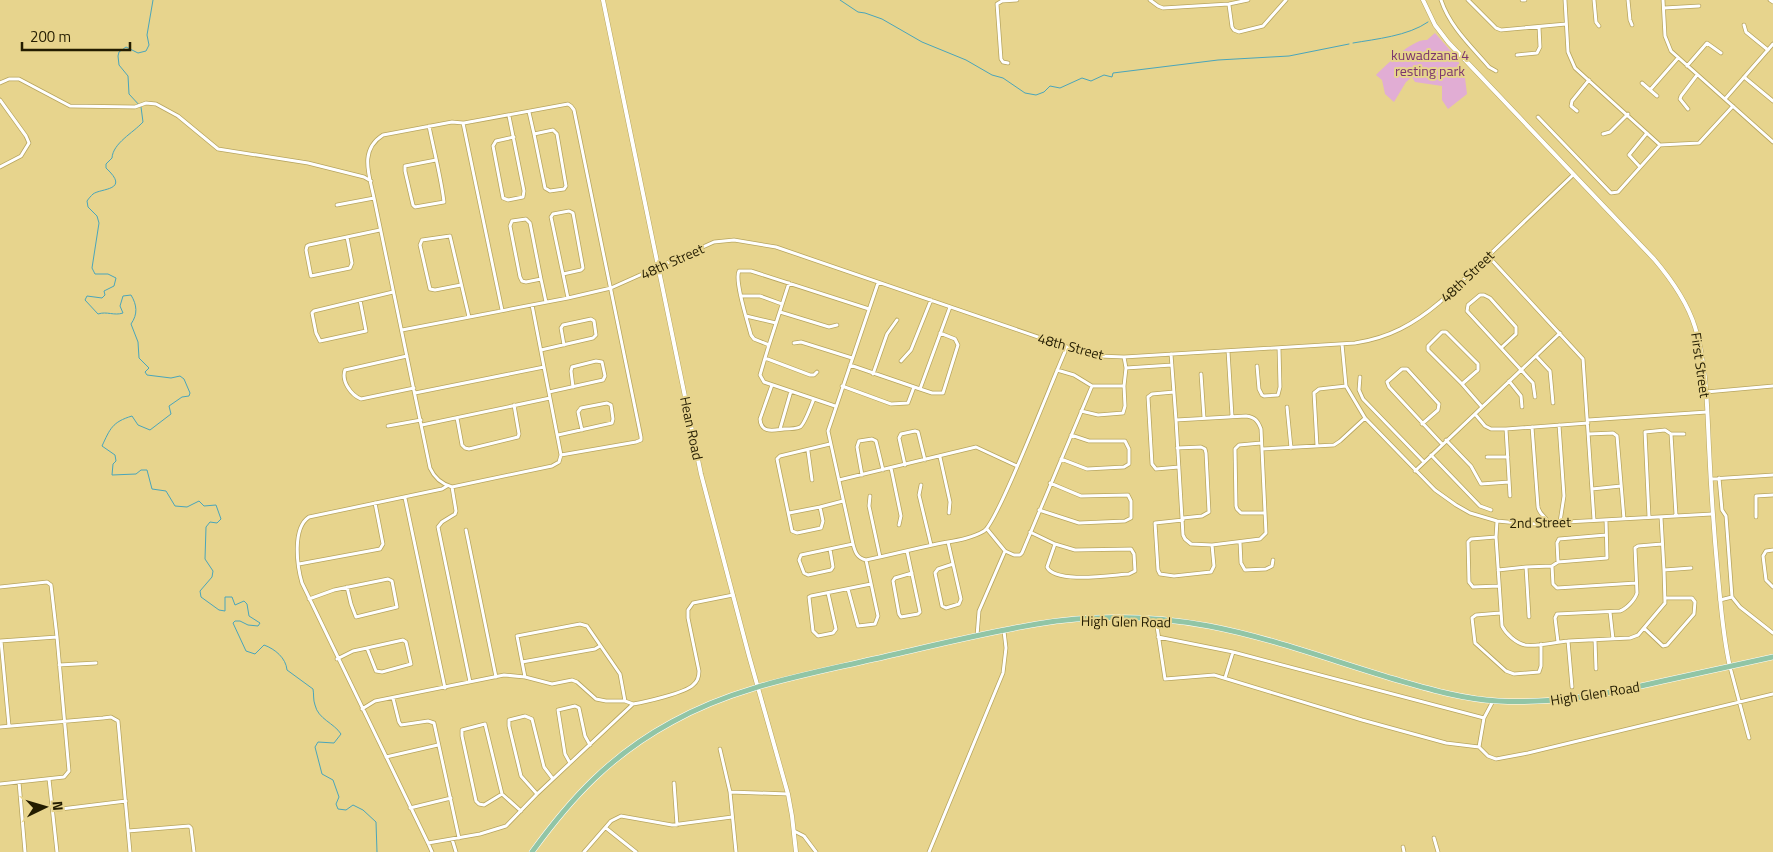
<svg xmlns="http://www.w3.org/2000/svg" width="1773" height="852" viewBox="0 0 1773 852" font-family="'Titillium Web',sans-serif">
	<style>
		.green { fill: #e1add4 }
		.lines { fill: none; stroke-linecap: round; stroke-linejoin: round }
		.stream { stroke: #4aa5ba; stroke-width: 1 }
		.minor-casing { stroke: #b7a55f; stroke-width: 4.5 }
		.tertiary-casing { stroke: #b7a55f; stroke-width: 5 }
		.primary-casing { stroke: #fff; stroke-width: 6 }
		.minor { stroke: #fff; stroke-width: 3 }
		.tertiary { stroke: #fff; stroke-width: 4 }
		.primary { stroke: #91c5a6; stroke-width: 5 }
		.labels { text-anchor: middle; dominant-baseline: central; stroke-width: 4; stroke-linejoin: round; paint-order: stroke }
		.park-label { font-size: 14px; fill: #7b356e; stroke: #e7d48d }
		.street-label { font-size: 14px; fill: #231c00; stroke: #e7d48d }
	</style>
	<rect width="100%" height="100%" fill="#e7d48d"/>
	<path class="green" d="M1435,33L1457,58L1465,78L1467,94L1448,109L1442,100V86L1415,82L1412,77L1406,82L1394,102L1385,94L1382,80L1376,75C1386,65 1413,38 1427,40Z"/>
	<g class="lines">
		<path class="stream" d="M153,0L147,35L149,45L146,51L138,53L126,47L119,52L118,56L119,65L128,76L129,94L141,107L143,122C133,133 113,143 112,158L106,164V168C131,191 101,188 93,194C91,196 89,198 87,201L88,207L97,216L99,223L92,268L95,274H108L116,278L114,286L104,291L105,295L102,298L87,296L85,300L98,314C107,311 114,316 123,313L120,306L123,296L131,295C137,305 138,314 131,324L138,342L139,358L149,368L145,372L147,375L171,378L180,376L184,379L190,393L189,396L182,397L169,406L171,414L150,430L138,425L132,416C112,422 110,429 102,446L115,455L116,461L113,464L112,475L136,474L141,470H147L152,489L166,491L175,506L187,507L199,501L204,506L216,505L221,519L217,523L210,522L206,527L205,559L213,571L212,577L200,591L201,597L219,610L225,611V597H232L235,605L244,601L247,604L249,616L260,623L258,626L248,625L240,621H235L233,623L246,651L255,654L264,645C275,649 286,658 287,670L313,689C314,694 313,700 315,705C318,719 334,723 341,734L334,743L318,742L315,747L322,774L333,780L339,797L336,804L338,809L346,810L353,805L363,810L376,822L377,852
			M840,0L858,12L865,13L882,19L922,42L966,60L992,75L1003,78L1025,93L1036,95L1044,92L1050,86L1060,88L1082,78L1091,81L1104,75L1112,77L1113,73L1218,60L1289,56L1349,44
			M1353,43C1376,39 1408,36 1428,22"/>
		<defs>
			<path id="minor" d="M1150,0L1158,6L1163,8L1229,4L1248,0
				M1441,0C1450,27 1471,46 1489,67L1496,71
				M1468,0L1496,28L1501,30L1566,24
				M1522,0H1525
				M1594,0L1596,22L1599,26
				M1628,0L1630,20L1632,25
				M1663,0L1665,36L1671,51L1773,142
				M1770,0L1773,2
				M1229,5L1232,27L1234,30L1239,32L1263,26L1286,0
				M1664,8L1699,6
				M1744,25L1746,32L1768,50
				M1517,55L1537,53L1540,47L1539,27
				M1008,63L1003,62L1001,59L997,4L1002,1L1017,0
				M1687,66L1707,43L1721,53
				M1744,77L1773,101
				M0,83L9,79H19L70,106L135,107L146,103L156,104L178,116L218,149L308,163L364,177L371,181
				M1642,83L1657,96
				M1650,90L1678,58
				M1725,99L1773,44
				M0,100L26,136L29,143L21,156L0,167
				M1688,109L1680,99L1681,96L1697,75
				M1577,111L1571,106L1572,101L1589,80
				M529,112L534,134
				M509,116L524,191L523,197L508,200L503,198L493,146L496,141L514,137
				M1538,117L1611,193L1618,192L1660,145L1575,68L1568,52L1565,0
				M464,123L568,104L571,106L574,110L641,437V440L636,442L561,455
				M429,126C434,151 441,177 444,202L415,207L413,205L405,171V166L436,160
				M553,130L557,134L566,186L564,189L550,191L545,188L534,134Z
				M1603,134L1610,132L1628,114
				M1660,145L1699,143L1733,106
				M1640,167L1629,155L1647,133
				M337,205L374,198
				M526,219L530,223L541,279L526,282L522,281L520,277L510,226L512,221Z
				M347,237L352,263L350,268L311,276L306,250L307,246L309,245L380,230
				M1488,256L1583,359L1594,520
				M563,274L581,270L583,268L573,213L569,211L553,214L551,217L568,298
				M541,279L546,302
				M789,283L769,345L754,339L751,335C748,323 734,280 739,271H751L869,309
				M878,283L828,431L853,544C855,552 857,558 866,560C890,555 913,549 937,544C952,541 971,539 984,531C998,522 1055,373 1067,347
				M461,285L435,290L430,289L420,245L422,240L450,236L469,317
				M741,296H760L782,304
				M360,300L366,331L320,341L316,333L312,313L314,311L393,292
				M502,310L463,123L452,122L383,135C359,150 369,174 374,198L430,468C434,477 442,484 452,487L552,466L559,462L561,455L532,305
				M780,312L829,327L837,325
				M746,316L776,323
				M402,330L568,298L611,288L714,242L734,240L776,247L1067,347L1099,356L1124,357L1355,343C1389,338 1414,324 1440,302L1573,175
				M794,343L801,342L852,358
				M1342,344L1346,386L1365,418L1435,490L1456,505L1470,513L1497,521L1530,524L1712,514
				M769,345L765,358L810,375H814L817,372
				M1501,348L1467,311L1468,305L1480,295H1484L1490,298L1516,327V334L1501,348L1533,383L1535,397
				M541,350L593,338L596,335L594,321L591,319L563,325L561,328L564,345
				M1228,351L1232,416
				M1171,354L1176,420
				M407,356L345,370C341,381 351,395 361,399L414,388
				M1536,356L1550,371L1553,403
				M765,358L760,375L764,382L835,406
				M901,361L911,350L931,300
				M850,365L920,389L950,307
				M1257,366L1259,389L1262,395L1264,396L1278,395L1280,387L1279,348
				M1126,368L1172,365
				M1057,370L1074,375L1092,386H1124L1126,368L1124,357
				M873,374L887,334L897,320
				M1201,374L1204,418
				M1360,377L1359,390L1363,399L1424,462
				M1509,381L1521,396L1522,407
				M1462,384L1428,350V346L1442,332H1446L1478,364V370L1462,384L1482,407
				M772,385L760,419C761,434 774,430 784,429C789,429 796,429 800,427C805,424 811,405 814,399
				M842,386L891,404L908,403L914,387
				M920,389L932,393H943L958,345L955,339L940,333
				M549,392L603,380L605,376L602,362L596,361L572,367L571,371L573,387
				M1174,392L1152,394L1148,397L1152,464L1156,469L1179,467
				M1706,392L1773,386
				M415,393L544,367
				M1287,407L1291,448
				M1081,411L1098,415L1123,413L1125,406L1124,386
				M1475,414L1485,426L1491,429H1506L1588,423
				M1246,416C1255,417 1258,421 1261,429L1266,533L1260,539L1212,545L1191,544L1185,539L1183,535L1176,420Z
				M457,418L462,445L465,448L469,449L518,437L519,434L514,405
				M1588,420L1707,412
				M1422,424L1438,410L1439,404L1407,369H1402L1387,382L1389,387L1442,444
				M422,425L550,398
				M1559,425L1564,496L1560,522
				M388,426L421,420
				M1532,427L1538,507C1539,514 1546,517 1549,523
				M780,429L791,391
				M1506,429L1510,496
				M1589,434L1613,433L1617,436L1624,519
				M1671,434L1676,515
				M558,435L612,423L613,419L611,405L607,403L581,408L578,412L582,430
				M1446,440L1471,466L1481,484L1509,482
				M1261,443L1239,445L1235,449L1236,506L1237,509L1241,513H1265
				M830,444L780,456L777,459L792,531L797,533L821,528L823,521L820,507L843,501
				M1317,446L1314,393L1319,389L1346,386
				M1177,448L1201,447L1205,449L1206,453L1209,512L1202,516L1183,518
				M1262,449L1334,445L1340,441L1365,418
				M808,451L812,480
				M1431,455L1480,506L1491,510
				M940,457L950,502L949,513
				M1487,457H1508
				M1061,459L1087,469L1124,467L1129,464V449L1125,441H1089L1071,435
				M905,465L899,438L901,434L915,431L918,432L925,460
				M891,468L901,516L899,525
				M1415,471L1560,333
				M862,475L857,447L859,441L872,439L876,441L883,470
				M1719,478L1722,510L1726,516L1732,597L1740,607L1773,633
				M1711,479L1773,475
				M839,480L976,447L1017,466
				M921,485L919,495L931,545
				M447,486L442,489L309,517C292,528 297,566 302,583L428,843L480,834L506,826L537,794L633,704C645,702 685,693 693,685C697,682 699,677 699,671L688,618V610L693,603L733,595
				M452,487L456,511L455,514L442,522L438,527L470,682
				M1592,489L1621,486
				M870,496L869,506L880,557
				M405,498L445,688
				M1039,510L1079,523L1125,521L1131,518V501L1128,495L1081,496L1050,483
				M789,513L820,507
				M1649,517L1645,432L1665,430L1671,434H1684
				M1756,517V496L1773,495
				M1183,520L1155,523L1158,570L1160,574L1174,576L1211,572L1214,566L1212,545
				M1497,521L1496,537L1502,626C1506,634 1516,643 1525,645C1538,647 1555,642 1568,641C1589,640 1610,639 1630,638L1638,635L1665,603L1664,570L1661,517
				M466,530L496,677
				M1030,532L1055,544L1075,550L1131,549L1134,554L1135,571L1129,574C1112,575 1055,584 1047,567L1055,544
				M1496,537L1471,539L1468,542L1469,582L1473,587L1499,586
				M948,542L961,599L959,604L946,608L942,606L935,573L938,569L953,564
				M1240,542L1241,563L1245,570L1266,569L1272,566L1273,560
				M830,549L833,567L831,570L808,575L804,573L799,560L801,555L853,544
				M1773,550L1766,551L1763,556L1766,580L1773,587
				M907,551L920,612L918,614L901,617L899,614L893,581L895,578L912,573
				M1005,551L1014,555H1020L1022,553L1092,386
				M1558,562L1557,543L1559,539L1606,535
				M299,564L380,549L383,544L375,503
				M1552,566L1558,562L1607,558L1606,520
				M1498,570L1526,567
				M1664,570L1691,568
				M0,587L47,582L51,585L57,637
				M848,589L858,626L875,624L878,616L866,560
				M828,593L836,629L833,633L818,636L813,631L809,597L811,596L871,584
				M309,599L334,590L388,579L392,581L397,607L356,617L351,604L347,587
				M1720,600L1732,597
				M1610,612L1613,639
				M1500,613L1476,615L1472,618L1475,643L1506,671L1514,674L1539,672L1541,666V644
				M1529,617L1526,567L1552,566L1553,584L1557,588L1636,583
				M1156,620L1165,679L1214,675L1362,720L1446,743L1479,747L1488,756L1496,759L1528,753L1773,694
				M1644,628L1663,646L1667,645L1694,614L1695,602L1692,598H1665
				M977,636L979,611L1005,551L987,529
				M1158,637L1233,652L1484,718
				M403,640L406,642L411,664L382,672L376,671L367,648Z
				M1595,640L1596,669
				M0,641L57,637L69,771L64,777L0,784
				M1,641L9,726
				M1568,641L1572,687
				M1558,642L1555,618L1557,614L1620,611C1626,609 1635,600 1637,593L1635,548L1638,546L1662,544
				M337,659L353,651L367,648
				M522,662L595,649L600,646
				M59,665L96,663
				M1730,667L1749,738
				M525,677L517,636L580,624L587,626L620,674L625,701
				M1225,678L1233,652
				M393,698L399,722L401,725L428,721L434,723L459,838
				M362,709L375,701L504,675L525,677L552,684L572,680L577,682L596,699L606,701H625L633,704
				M0,727L103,718L111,717L118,721L130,852
				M1479,747L1484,718L1493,701
				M720,749L730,792L736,852
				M386,757L438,745
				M570,763L565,754L558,710L575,706L579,708L585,736L590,745
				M49,779L57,852
				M19,782L25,852
				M674,783L677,825
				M730,792L788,794
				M502,794L484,805L479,804L476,801L462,736V730L485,724L502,794L521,811
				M537,794L521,776L509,726V720L525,716L532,719L544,767L553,779
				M410,808L451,798
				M53,810L126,801
				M606,828L636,852
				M128,831L189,826L191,828L194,852
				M794,831L804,836L816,852
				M1434,838L1438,852
				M452,839L456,852
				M428,843L432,852
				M1403,847L1404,852
				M584,852L611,821L621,816L672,825L732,817
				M929,852L1003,673L1006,648L1004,631"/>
			<path id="tertiary" d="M603,0L701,474L749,656L788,794L792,816L796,852
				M1423,0L1435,25L1448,42L1654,259C1671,279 1687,301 1695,327C1707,365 1707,407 1709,447C1711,491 1714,533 1718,576C1721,607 1723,637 1730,667"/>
			<path id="primary" d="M532,852C572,797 611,755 672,722C734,687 805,675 874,659C928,647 982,633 1037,624C1092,615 1153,616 1209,626C1272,638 1333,661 1394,679C1429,689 1462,699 1498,701C1556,704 1607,694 1663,681C1700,673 1736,665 1773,657"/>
		</defs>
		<use href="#minor" class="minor-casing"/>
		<use href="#tertiary" class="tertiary-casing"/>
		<use href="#primary" class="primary-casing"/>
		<use href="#minor" class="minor"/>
		<use href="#tertiary" class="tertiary"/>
		<use href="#primary" class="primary"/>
	</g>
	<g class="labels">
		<g class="park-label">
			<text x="1430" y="54">kuwadzana 4<tspan x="1430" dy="16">resting park</tspan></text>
		</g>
		<g class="street-label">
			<text transform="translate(672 261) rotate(-24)">48th Street</text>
			<text transform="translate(1467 276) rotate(-44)">48th Street</text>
			<text transform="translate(1071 346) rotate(15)">48th Street</text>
			<text transform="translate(1701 365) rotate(82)">First Street</text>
			<text transform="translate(692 428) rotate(78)">Hean Road</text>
			<text transform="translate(1540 522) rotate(-1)">2nd Street</text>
			<text transform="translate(1126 621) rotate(1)">High Glen Road</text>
			<text transform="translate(1595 693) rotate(-9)">High Glen Road</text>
		</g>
	</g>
	<g transform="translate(45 807) rotate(85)" stroke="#e7d48d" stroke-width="4" paint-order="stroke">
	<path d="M0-4L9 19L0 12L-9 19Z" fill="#231c00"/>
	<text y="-8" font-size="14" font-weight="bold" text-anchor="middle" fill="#231c00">N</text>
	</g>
	<path d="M22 42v8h108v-8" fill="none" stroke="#231c00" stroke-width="2.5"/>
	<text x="30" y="42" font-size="15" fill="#231c00" stroke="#e7d48d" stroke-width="4" paint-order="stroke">200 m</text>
</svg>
